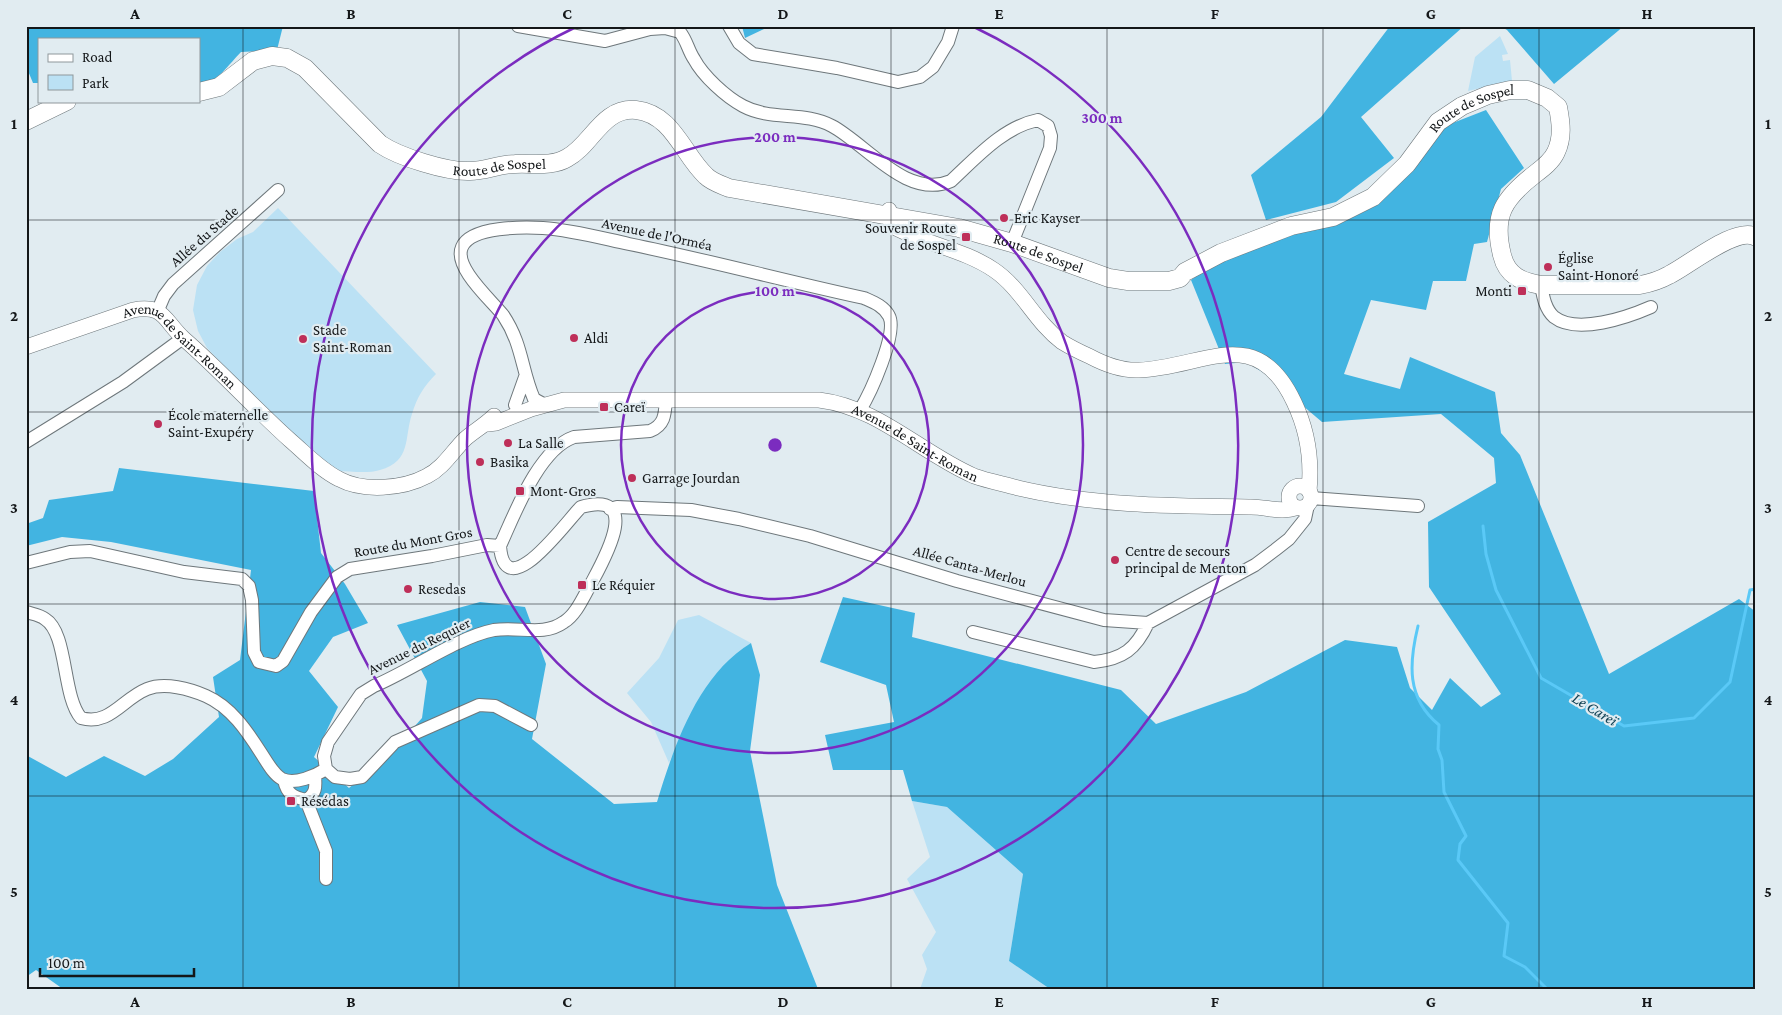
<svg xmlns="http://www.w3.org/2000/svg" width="1782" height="1015" viewBox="0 0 1782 1015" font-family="'Crimson Pro',serif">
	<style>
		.green { fill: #bbe1f4 }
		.forest { fill: #42b4e1 }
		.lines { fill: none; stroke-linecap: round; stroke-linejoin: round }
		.stream { stroke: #5ac9f7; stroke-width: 3 }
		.minor-casing { stroke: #6e777b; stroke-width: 14 }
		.tertiary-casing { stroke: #6e777b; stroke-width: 16 }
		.secondary-casing { stroke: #6e777b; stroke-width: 19 }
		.minor { stroke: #fff; stroke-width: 12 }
		.tertiary { stroke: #fff; stroke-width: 15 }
		.secondary { stroke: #fff; stroke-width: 18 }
		.grid { fill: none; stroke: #141719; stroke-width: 1; stroke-opacity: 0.55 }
		.ring { fill: none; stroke: #7b2cbf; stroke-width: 2.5 }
		.poi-dot { fill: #be2f59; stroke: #e1ecf1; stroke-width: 2 }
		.labels { text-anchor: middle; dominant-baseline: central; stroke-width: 4.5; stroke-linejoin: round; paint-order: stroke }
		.street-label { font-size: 15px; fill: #141719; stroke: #e1ecf1 }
		.poi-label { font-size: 15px; fill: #141719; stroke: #e1ecf1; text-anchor: start }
		.water-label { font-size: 16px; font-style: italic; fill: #134356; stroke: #e1ecf1 }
		.centre { fill: #7b2cbf; stroke: #e1ecf1; stroke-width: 2.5 }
		.ring-label { font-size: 15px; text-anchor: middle; font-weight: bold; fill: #7b2cbf; stroke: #e1ecf1; stroke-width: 4.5; stroke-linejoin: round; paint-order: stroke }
		.neatline { fill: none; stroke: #141719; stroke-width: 2 }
		.grid-label { font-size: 16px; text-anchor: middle; font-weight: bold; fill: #141719 }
	</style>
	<rect width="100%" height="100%" fill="#e1ecf1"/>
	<path class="green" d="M1500,36L1508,54L1502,55L1503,61L1510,60L1512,81L1468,91L1475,57Z
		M278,208L436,374C424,386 417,397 412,414C404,437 412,461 380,470C367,474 350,471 337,471L268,412L207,348L198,331L193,310L197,285L207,266L220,252L237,239L253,232Z
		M699,615L751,643C708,669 688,719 669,763L651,722L627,693L659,658L678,620Z
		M912,801L947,807L1023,874L1009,961L1050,989H920L927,969L922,955L936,932L907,879L930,857Z"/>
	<path class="forest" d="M26,26H283L277,50L241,52C230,63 216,84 199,86V39H39V83H33L26,66Z
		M742,26H763L764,29L745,38Z
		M1390,26H1464L1361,117L1394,158L1336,202L1266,220L1251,175L1321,117Z
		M1500,26H1624L1554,84L1507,30Z
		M1486,110L1524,168L1501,189L1487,242L1474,244L1466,281H1433L1426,310L1371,300L1344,374L1400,389L1410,357L1495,392L1501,433L1520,455L1609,674L1739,599L1756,612V989H1050L1009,961L1023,874L947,807L912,801L903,770H833L825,735L894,722L886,685L820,662L843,597L915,613L912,637L1121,690L1156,724L1246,692L1345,640L1397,647L1410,688L1432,710L1450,678L1481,707L1501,694L1429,587L1428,522L1496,483L1494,458L1441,414L1322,422L1264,373L1246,362L1225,364L1191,280L1207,268L1290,232L1338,222L1445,126Z
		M119,468L314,491L321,553L345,584L368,623L333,637L309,671L338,707L314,757L349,788L391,753L422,718L427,681L397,625L480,602L525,607L546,664L532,739L614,804L657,802C674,746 698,675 751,643L760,675L750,751L777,885L818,989H63L36,970L26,977V755L66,777L104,756L145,776L173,759L219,717L213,677L240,660L251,570L111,542L62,537L26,546V524L43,518L49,500L113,491Z"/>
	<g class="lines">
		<path class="stream" d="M1483,526L1486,554L1496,590L1541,678L1624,726L1694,718L1730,682L1750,590L1756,589
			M1418,626C1409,663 1406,698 1439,725L1438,749L1442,760L1444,792L1466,836L1460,844L1458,860L1508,923L1504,956L1525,967L1547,989"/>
		<defs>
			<path id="minor" d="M518,26L605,41L650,29L665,28L680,32C687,41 688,50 694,59C703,76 726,97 743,106C771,121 804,111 832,126C866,144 907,200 951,181C976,158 1003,127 1038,120L1048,126L1051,136L1050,148L1012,243
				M729,26L739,43L753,54L837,68L898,82L920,77L933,67L948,42L953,26
				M1541,285C1543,296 1545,309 1554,317C1577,335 1628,317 1651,307
				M158,310L164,296L173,284L278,190
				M515,405L525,377
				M545,405L534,399C521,369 523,345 503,315C491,300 453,267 462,247C471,226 524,227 543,228C572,230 601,238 629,244C708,260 785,281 864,298C873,302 884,306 889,316C898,333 870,394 860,410
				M26,442L123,382L183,338
				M1311,498L1418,506
				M610,509L617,507L691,510L739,519L810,536L957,581L1104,620L1148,623L1255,565L1275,550L1289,539L1305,519L1308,505
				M26,563L70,552L90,551L184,572L242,579L249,586L252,600L254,652L259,662L276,666L283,661L311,612L337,577L350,569L432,556L487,545L500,546
				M26,612C32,614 40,615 45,619C68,633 62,696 81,718C110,726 122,699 147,689C165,682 190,689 206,696C231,707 247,731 261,753C267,762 273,774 282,779C295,785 315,776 326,769
				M973,632L1094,662C1123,659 1136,649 1148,623
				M326,769L324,756L328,742L361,694L374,686C410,671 458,637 494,630C519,626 543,637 564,622C577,614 584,595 592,582C605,558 643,490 581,507C568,519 505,609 500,546C515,513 539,449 574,437L650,431C665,425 665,414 666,399
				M326,769L335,777L350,779L362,777L395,742L479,705L495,706L531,725
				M284,780C287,794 293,797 306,800C316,794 316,787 315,776
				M306,800L326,851V879"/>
			<g id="tertiary">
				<path d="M889,210L888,216L894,227C925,244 965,250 994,270C1022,289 1035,322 1062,342C1070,347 1080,352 1089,356C1104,364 1122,371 1139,370C1203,368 1256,321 1294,402C1307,429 1312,461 1309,491"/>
				<path id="s1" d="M26,347L133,310C165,304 164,321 184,339C222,372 254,408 291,441C306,454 321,470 339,479C363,492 403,489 427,476C443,468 452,452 465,439C474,431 485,425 494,416"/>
				<path id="s2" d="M488,424L496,423L531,409L564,400H819C878,407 921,453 974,476C988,481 1004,484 1018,488C1094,506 1174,506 1251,507C1267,507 1281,513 1296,508"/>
				<circle cx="1300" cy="497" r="11"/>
			</g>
			<g id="secondary">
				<path id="s3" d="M199,92L219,87L253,61L272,56L287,58L305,68L380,144C399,157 447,172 470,171C485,171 500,164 515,164C532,163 552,167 567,158C592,145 602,107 636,110C673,114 683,155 706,176C712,182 722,185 729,188L959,228L1012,243L1109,278L1128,281H1169L1180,278L1185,272L1221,253L1291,226L1333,217L1373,197L1407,164L1438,122L1462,106L1488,95L1510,90H1528L1547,98L1558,107C1561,123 1563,137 1556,152C1552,161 1543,168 1535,174C1504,198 1492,215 1502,255C1507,276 1522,282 1541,285H1640C1651,283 1660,280 1669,275C1688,266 1737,225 1756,237"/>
				<path d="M26,121L67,101"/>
			</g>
		</defs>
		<use href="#minor" class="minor-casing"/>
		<use href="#tertiary" class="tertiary-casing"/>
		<use href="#secondary" class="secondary-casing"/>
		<use href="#minor" class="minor"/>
		<use href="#tertiary" class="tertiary"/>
		<use href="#secondary" class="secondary"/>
	</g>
	<path class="grid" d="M243,26V989M459,26V989M675,26V989M891,26V989M1107,26V989M1323,26V989M1539,26V989M26,220H1756M26,412H1756M26,604H1756M26,796H1756"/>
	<g class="ring">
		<circle cx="775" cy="445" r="154"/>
		<circle cx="775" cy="445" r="308"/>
		<path d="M974 27A463 463 0 1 1 576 27"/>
	</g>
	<g class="poi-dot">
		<circle cx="1004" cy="218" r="5"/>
		<rect x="961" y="232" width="10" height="10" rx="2.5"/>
		<circle cx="1548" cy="267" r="5"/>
		<rect x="1517" y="286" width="10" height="10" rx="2.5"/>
		<circle cx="574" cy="338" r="5"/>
		<circle cx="303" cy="339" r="5"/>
		<rect x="599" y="402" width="10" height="10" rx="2.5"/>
		<circle cx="158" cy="424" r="5"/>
		<circle cx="508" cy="443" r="5"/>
		<circle cx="480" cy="462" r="5"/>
		<circle cx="632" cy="478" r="5"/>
		<rect x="515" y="486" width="10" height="10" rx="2.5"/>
		<circle cx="1115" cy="560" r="5"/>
		<rect x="577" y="580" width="10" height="10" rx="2.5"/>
		<circle cx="408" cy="589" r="5"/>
		<rect x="286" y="796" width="10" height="10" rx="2.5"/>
	</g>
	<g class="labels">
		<g class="street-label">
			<text stroke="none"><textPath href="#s3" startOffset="1442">Route de Sospel</textPath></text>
			<text stroke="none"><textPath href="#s3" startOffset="350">Route de Sospel</textPath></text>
			<text transform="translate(657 234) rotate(12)">Avenue de l'Orméa</text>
			<text transform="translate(204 236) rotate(-41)">Allée du Stade</text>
			<text stroke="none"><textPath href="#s3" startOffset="948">Route de Sospel</textPath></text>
			<text stroke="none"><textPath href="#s1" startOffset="174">Avenue de Saint-Roman</textPath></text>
			<text stroke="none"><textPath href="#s2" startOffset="441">Avenue de Saint-Roman</textPath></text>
			<text transform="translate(413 542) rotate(-10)">Route du Mont Gros</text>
			<text transform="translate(970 566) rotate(16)">Allée Canta-Merlou</text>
			<text transform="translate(419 646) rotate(-26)">Avenue du Requier</text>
		</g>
		<g class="poi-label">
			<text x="1014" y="218">Eric Kayser</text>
			<text x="956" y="228" text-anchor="end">Souvenir Route<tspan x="956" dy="17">de Sospel</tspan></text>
			<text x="1558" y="258">Église<tspan x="1558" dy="17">Saint-Honoré</tspan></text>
			<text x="1512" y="291" text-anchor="end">Monti</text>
			<text x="313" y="330">Stade<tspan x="313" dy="17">Saint-Roman</tspan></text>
			<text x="584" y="338">Aldi</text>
			<text x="614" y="407">Careï</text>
			<text x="168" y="415">École maternelle<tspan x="168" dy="17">Saint-Exupéry</tspan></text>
			<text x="518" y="443">La Salle</text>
			<text x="490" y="462">Basika</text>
			<text x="642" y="478">Garrage Jourdan</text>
			<text x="530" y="491">Mont-Gros</text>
			<text x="1125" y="551">Centre de secours<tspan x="1125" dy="17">principal de Menton</tspan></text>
			<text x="592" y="585">Le Réquier</text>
			<text x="418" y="589">Resedas</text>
			<text x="301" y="801">Résédas</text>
		</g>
		<g class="water-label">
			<text transform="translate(1595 709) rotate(31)">Le Careï</text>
		</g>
	</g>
	<circle cx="775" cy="445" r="8" class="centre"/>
	<g class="ring-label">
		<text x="1102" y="123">300 m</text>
		<text x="775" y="142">200 m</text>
		<text x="775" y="296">100 m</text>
	</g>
	<rect width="1782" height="1015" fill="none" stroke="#e1ecf1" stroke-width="55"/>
	<rect x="38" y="38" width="162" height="65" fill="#e1ecf1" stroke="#8f979b"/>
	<rect x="48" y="54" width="25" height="8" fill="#ffffff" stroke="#8f979b"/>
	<text x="82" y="62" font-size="15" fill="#141719">Road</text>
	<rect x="48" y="75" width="25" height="15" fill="#bbe1f4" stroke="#8f979b"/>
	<text x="82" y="88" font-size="15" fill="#141719">Park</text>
	<path d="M40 968v8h154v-8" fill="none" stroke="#141719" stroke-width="2.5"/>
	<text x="48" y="968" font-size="15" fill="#141719" stroke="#e1ecf1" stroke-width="4" paint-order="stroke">100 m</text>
	<rect x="28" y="28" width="1726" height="960" class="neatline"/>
	<g class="grid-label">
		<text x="135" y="19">A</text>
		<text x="351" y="19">B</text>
		<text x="567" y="19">C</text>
		<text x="783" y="19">D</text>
		<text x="999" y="19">E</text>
		<text x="1215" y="19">F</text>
		<text x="1431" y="19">G</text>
		<text x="1647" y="19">H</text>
		<text x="14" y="129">1</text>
		<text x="1768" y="129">1</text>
		<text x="14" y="321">2</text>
		<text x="1768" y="321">2</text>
		<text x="14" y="513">3</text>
		<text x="1768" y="513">3</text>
		<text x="14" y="705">4</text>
		<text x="1768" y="705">4</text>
		<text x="14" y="897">5</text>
		<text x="1768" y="897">5</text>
		<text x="135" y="1007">A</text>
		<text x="351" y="1007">B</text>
		<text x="567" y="1007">C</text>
		<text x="783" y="1007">D</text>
		<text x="999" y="1007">E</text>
		<text x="1215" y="1007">F</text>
		<text x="1431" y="1007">G</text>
		<text x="1647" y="1007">H</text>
	</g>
</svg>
